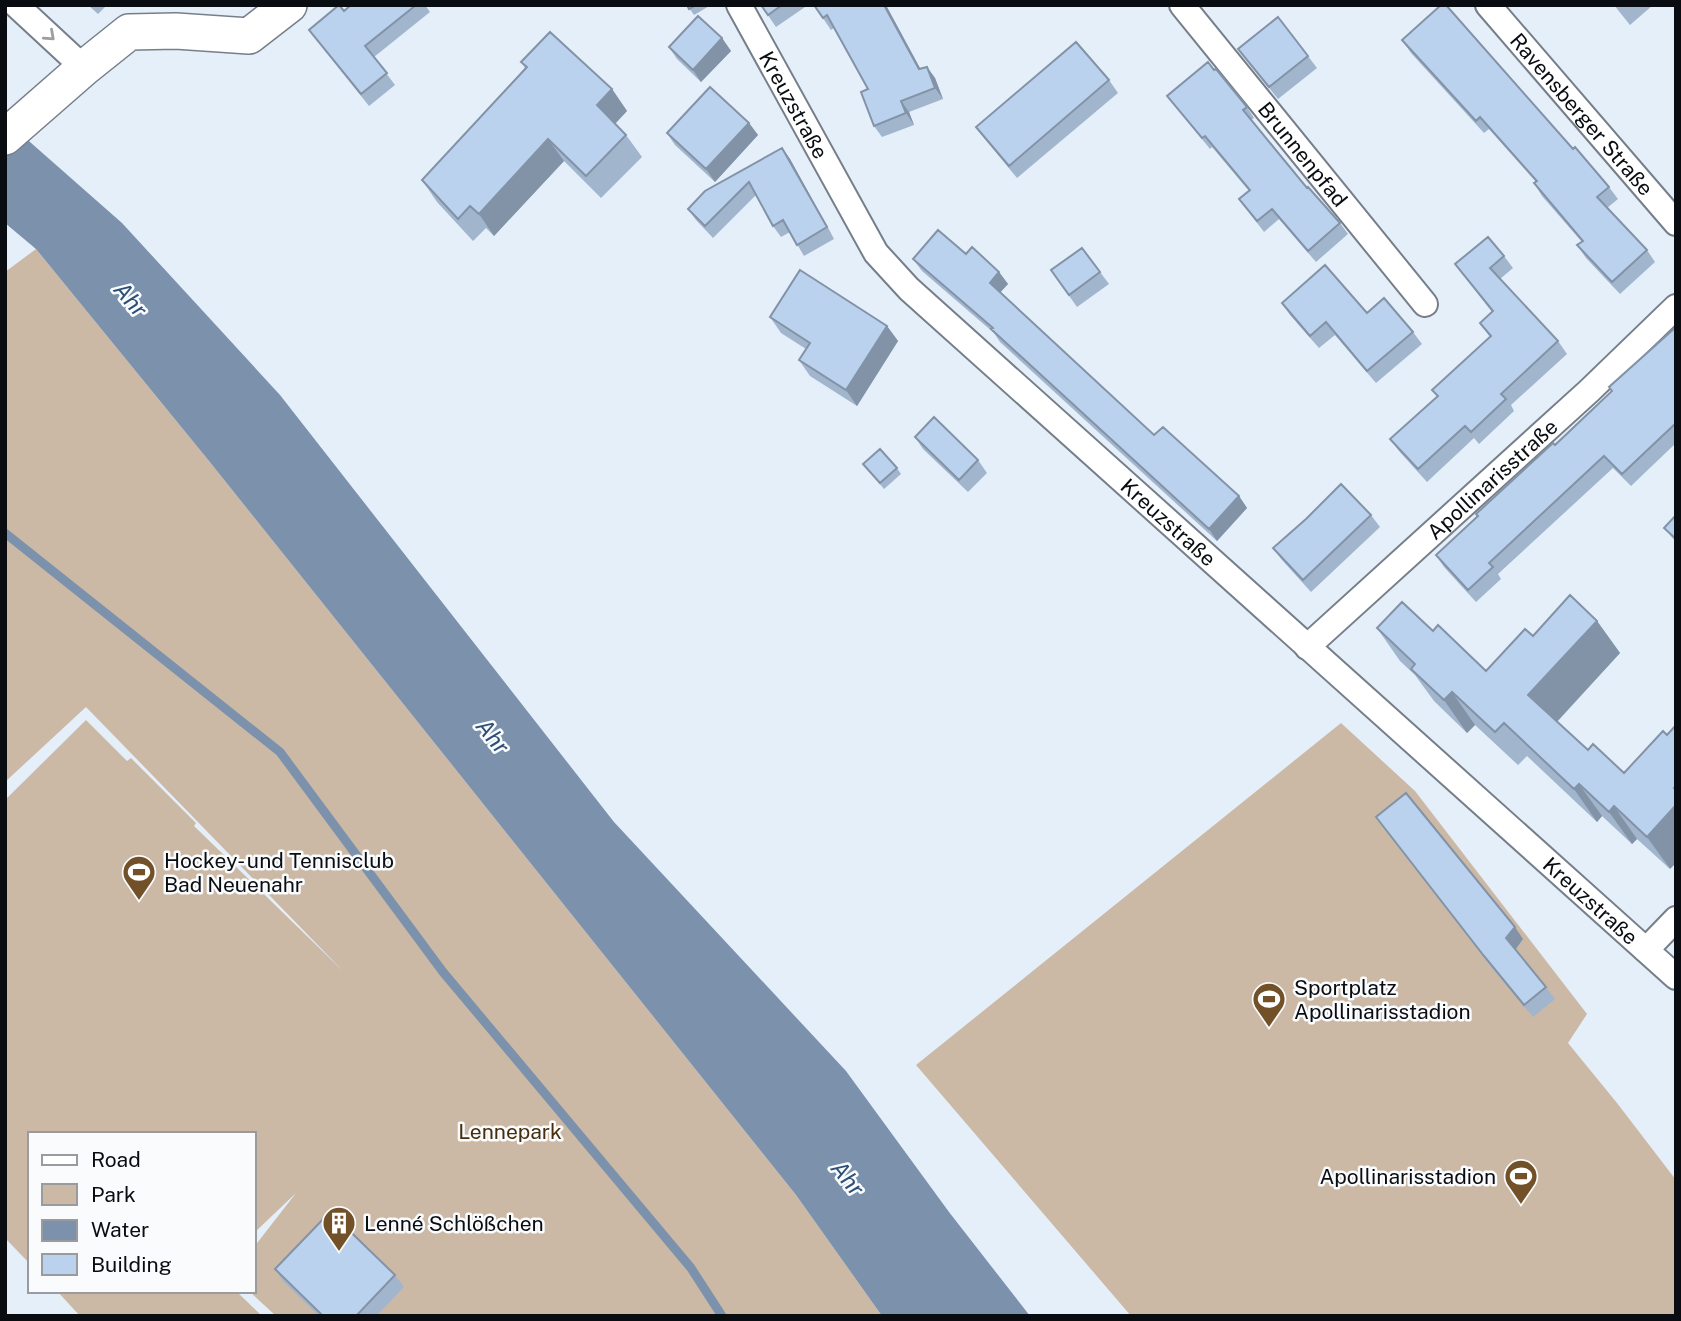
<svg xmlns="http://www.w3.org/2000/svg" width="1681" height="1321" viewBox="0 0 1681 1321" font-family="'Public Sans',sans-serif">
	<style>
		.green { fill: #cbb9a6 }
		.water { fill: #7c92ac }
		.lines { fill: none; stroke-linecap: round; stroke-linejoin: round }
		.stream { stroke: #7c92ac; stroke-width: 9 }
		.street-casing { stroke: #767f89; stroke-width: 28 }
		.secondary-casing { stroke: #767f89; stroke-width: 38 }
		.street { stroke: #fff; stroke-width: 24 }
		.secondary { stroke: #fff; stroke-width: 35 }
		.wall { fill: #a1b5cd }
		.shaded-wall { fill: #8393a7 }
		.building { fill: #bbd2ee; stroke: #8393a7; stroke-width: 2 }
		.oneway { stroke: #9d9e9f }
		.labels { text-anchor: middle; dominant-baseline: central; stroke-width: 5; stroke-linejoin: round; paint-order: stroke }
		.street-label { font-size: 21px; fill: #090c10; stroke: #f9fbfd }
		.poi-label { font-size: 21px; fill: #090c10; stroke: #f9fbfd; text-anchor: start }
		.park-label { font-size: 21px; fill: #472d0b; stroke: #f9fbfd }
		.water-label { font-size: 23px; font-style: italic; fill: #2d4f76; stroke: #f9fbfd }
	</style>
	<rect width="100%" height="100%" fill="#e5effa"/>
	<path class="green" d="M36,249L209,461L796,1195L882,1316H276L249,1291H254V1247L296,1193L254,1233V1134H30V1264L5,1238V800L86,720L127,761L131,758L196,823L194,826L343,971L86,707L5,782V272Z
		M1341,723L1415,791L1587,1014L1568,1043L1617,1103L1676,1180V1316H1131L916,1065Z
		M57,1291H236L262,1316H80Z"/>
	<path class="water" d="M5,120L122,223L280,395L614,822L846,1071L949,1212L1030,1316H882L796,1195L209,461L36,249L5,223Z"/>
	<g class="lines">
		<path class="stream" d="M5,533L280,752L443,972L691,1268L722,1316"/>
		<defs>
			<g id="street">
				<path d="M16,5L84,68"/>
				<path id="s1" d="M739,5L876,253L909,289L1676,977"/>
				<path id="s2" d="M1182,5L1425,304"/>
				<path id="s3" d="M1488,5L1676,223"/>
				<path id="s4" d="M1307,647L1589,391L1676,307"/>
				<path d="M1646,950L1676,919"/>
			</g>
			<path id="secondary" d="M5,137L84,68L129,32L176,31L249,36L289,5"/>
		</defs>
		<use href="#street" class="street-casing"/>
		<use href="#secondary" class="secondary-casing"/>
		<use href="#street" class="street"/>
		<use href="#secondary" class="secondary"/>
	</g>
	<path class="wall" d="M88,5H107L98,14Z
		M351,5H425L430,12L374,57L395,85L369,106L309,30L344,11Z
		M687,5H711L694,15Z
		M761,5H808L776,27Z
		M814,5L921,69L927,67L935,78L943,99L909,112L914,125L882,137L874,126L868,89L834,28L831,30Z
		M1614,5H1653L1630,25Z
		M722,38L731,51L701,82L677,59L669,47Z
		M1402,40L1573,149L1609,187L1618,199L1607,208L1647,250L1655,262L1620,294L1586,258L1577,245L1582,242L1542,196L1534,183L1536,182L1489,129L1484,133L1411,53Z
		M1238,49L1308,56L1317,68L1278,99Z
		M521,62L612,89L627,111L615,124L626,135L642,157L601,198L564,161L494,236L486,228L473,241L437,202L422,180L525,68Z
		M1109,80L1118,93L1017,178L985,139L976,127Z
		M1167,96L1247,107L1254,118L1251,120L1307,188L1340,223L1348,234L1316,262L1279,219L1264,232L1239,199L1249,191L1212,147L1210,149Z
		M749,123L758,135L715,182L675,145L667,133Z
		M782,148L790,159L834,239L804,256L790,232L781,237L773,226L756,195L713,238L696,220L688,209Z
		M1082,248L1109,284L1077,307L1051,270Z
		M966,254L999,272L1008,284L1000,292L1154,435L1239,496L1247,508L1217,541L1000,342L994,333L922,271L913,259Z
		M1504,256L1513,268L1500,279L1558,341L1567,354L1511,405L1514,411L1479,444L1474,438L1427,482L1399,451L1390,439L1437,396L1432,390L1490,337L1480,323L1492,312L1455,264Z
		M1282,303L1367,313L1413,332L1422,344L1376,383L1335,335L1319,348L1290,315Z
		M770,317L887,326L898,341L857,406L810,376L799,360L806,349L781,333Z
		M1676,327V443L1631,486L1613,468L1498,574L1501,579L1476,602L1444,567L1436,555L1612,391L1609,387Z
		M915,437L978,460L987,473L968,492L923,449Z
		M863,464L897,468L901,474L884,489Z
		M1371,515L1380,527L1311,592L1282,560L1273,548Z
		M1676,515V542L1664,528Z
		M1597,621L1620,653L1557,722L1588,750L1670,869L1637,839L1632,844L1602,816L1597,822L1527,756L1518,765L1475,725L1467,733L1434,701L1415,675L1400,661L1377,628L1433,631L1486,671L1533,636Z
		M1376,817L1523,939L1516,949L1555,999L1533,1017L1492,968Z
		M275,1269L395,1275L404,1287L376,1316H319L283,1281Z"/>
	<path class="shaded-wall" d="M884,5H886L927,81L919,69Z
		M722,38L731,51L701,82L693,70Z
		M927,67L935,78L943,99L935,88Z
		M612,89L627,111L612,127L597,105Z
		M901,101L909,112L914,125L906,113Z
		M749,123L758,135L715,182L706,169Z
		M548,139L564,161L494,236L479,214Z
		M782,148L790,159L834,239L827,227Z
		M999,272L1008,284L998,295L990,283Z
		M887,326L898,341L857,406L846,390Z
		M1239,496L1247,508L1217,541L1209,529Z
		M1597,621L1620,653L1551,728L1528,695Z
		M1452,692L1475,725L1467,733L1444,700Z
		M1579,784L1602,816L1597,822L1574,789Z
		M1676,805V863L1670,869L1647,837Z
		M1614,806L1637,839L1632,844L1609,812Z
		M1515,927L1523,939L1515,950L1506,938Z"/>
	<path class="building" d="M339,5L344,11L351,5H416L365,46L387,73L361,94L309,30Z
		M687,5H696L689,9Z
		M761,5H782L768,15Z
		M814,5H884L919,69L927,67L935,88L901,101L906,113L874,126L861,92L868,89L827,15L823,18Z
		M1441,5H1446L1573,149L1575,147L1609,187L1597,197L1647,250L1612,282L1577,245L1583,241L1534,183L1537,181L1480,117L1476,121L1402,40Z
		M698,16L722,38L693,70L669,47Z
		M1278,17L1308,56L1269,87L1238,49Z
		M550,32L612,89L597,105L626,135L586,176L548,139L479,214L470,206L458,219L422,180L527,67L521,62Z
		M1076,42L1109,80L1009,166L976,127Z
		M1208,62L1214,70L1216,69L1247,107L1243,110L1307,188L1308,187L1340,223L1308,251L1272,209L1257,221L1239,199L1250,190L1205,136L1202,138L1167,96Z
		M710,87L749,123L706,169L667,133Z
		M782,148L827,227L797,245L783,220L773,226L749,182L705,226L688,209L705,191Z
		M938,230L966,254L972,247L999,272L990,283L1154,435L1163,427L1239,496L1209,529L991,329L993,328L913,259Z
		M1488,237L1504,256L1490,268L1558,341L1501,394L1506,399L1471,432L1465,426L1418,469L1390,439L1438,396L1432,390L1491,336L1480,323L1493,311L1455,264Z
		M1082,248L1100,272L1069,295L1051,270Z
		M1325,265L1367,313L1384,298L1413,332L1367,371L1326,322L1310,336L1282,303Z
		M800,270L887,326L846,390L799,360L810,343L770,317Z
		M1676,327V423L1622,474L1604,456L1489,563L1493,567L1468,590L1436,555L1478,516L1476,514L1553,443L1555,445L1612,391L1609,387Z
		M934,417L978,460L959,480L915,437Z
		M880,449L897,468L880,483L863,464Z
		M1341,484L1371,515L1303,580L1273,548L1306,519Z
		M1676,515V539L1664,528Z
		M1570,595L1597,621L1528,695L1588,750L1593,744L1624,773L1663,731L1667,735L1676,725V786L1674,788L1676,790V805L1647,837L1614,806L1609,812L1579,784L1574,789L1504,723L1495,732L1452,692L1444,700L1411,669L1415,664L1377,628L1402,602L1433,631L1438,625L1486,671L1525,629L1533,636Z
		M1406,793L1515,927L1506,938L1546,987L1524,1005L1484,956L1376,817Z
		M330,1212L395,1275L356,1316H323L275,1269Z"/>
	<defs><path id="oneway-chevron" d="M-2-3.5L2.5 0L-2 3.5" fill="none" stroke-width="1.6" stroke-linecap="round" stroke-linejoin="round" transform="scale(1.75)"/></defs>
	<use class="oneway" href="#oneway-chevron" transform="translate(50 36) rotate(42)"/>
	<defs>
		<symbol id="stadium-pin" viewBox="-11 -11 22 30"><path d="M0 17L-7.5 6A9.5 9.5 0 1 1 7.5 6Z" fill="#725128" stroke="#f9fbfd"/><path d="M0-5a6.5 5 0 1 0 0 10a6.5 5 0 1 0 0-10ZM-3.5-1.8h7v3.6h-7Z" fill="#fff"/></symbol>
		<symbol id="building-pin" viewBox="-11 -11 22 30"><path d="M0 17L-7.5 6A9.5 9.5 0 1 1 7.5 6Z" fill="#725128" stroke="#f9fbfd"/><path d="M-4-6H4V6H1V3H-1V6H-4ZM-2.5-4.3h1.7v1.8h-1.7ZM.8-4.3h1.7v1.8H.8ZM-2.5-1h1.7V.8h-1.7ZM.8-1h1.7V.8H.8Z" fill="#fff"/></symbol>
	</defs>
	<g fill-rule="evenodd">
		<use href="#stadium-pin" x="120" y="853" width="38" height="52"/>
		<use href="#stadium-pin" x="1250" y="980" width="38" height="52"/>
		<use href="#stadium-pin" x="1502" y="1157" width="38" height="52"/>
		<use href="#building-pin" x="320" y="1204" width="38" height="52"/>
	</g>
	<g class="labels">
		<g class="street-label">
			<text stroke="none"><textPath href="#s1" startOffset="114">Kreuzstraße</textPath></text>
			<text stroke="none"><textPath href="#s3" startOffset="144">Ravensberger Straße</textPath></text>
			<text stroke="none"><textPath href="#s2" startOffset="192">Brunnenpfad</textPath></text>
			<text stroke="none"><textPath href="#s4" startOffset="250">Apollinarisstraße</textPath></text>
			<text stroke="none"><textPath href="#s1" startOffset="681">Kreuzstraße</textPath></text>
			<text stroke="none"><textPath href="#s1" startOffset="1248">Kreuzstraße</textPath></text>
		</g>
		<g class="poi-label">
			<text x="164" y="860">Hockey- und Tennisclub<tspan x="164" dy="24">Bad Neuenahr</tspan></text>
			<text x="1294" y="987">Sportplatz<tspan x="1294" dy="24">Apollinarisstadion</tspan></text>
			<text x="1496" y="1176" text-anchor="end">Apollinarisstadion</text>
			<text x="364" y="1223">Lenné Schlößchen</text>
		</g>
		<g class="park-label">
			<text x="510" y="1131">Lennepark</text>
		</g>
		<g class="water-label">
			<text transform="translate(131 299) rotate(50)">Ahr</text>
			<text transform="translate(493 736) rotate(51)">Ahr</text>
			<text transform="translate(848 1178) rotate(51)">Ahr</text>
		</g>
	</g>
	<rect width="1681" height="1321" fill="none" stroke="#090c10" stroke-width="14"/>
	<rect x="28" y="1132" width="228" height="161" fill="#f9fbfd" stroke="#999b9e" stroke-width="2"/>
	<rect x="42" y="1155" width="35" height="10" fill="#ffffff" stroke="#999b9e" stroke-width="2"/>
	<text x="91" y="1167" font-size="21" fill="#090c10">Road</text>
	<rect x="42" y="1184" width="35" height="21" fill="#cbb9a6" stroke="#999b9e" stroke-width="2"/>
	<text x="91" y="1202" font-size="21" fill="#090c10">Park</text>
	<rect x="42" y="1220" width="35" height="21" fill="#7c92ac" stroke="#999b9e" stroke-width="2"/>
	<text x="91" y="1237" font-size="21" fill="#090c10">Water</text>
	<rect x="42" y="1254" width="35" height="21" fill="#bbd2ee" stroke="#999b9e" stroke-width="2"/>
	<text x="91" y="1272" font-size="21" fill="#090c10">Building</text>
</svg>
